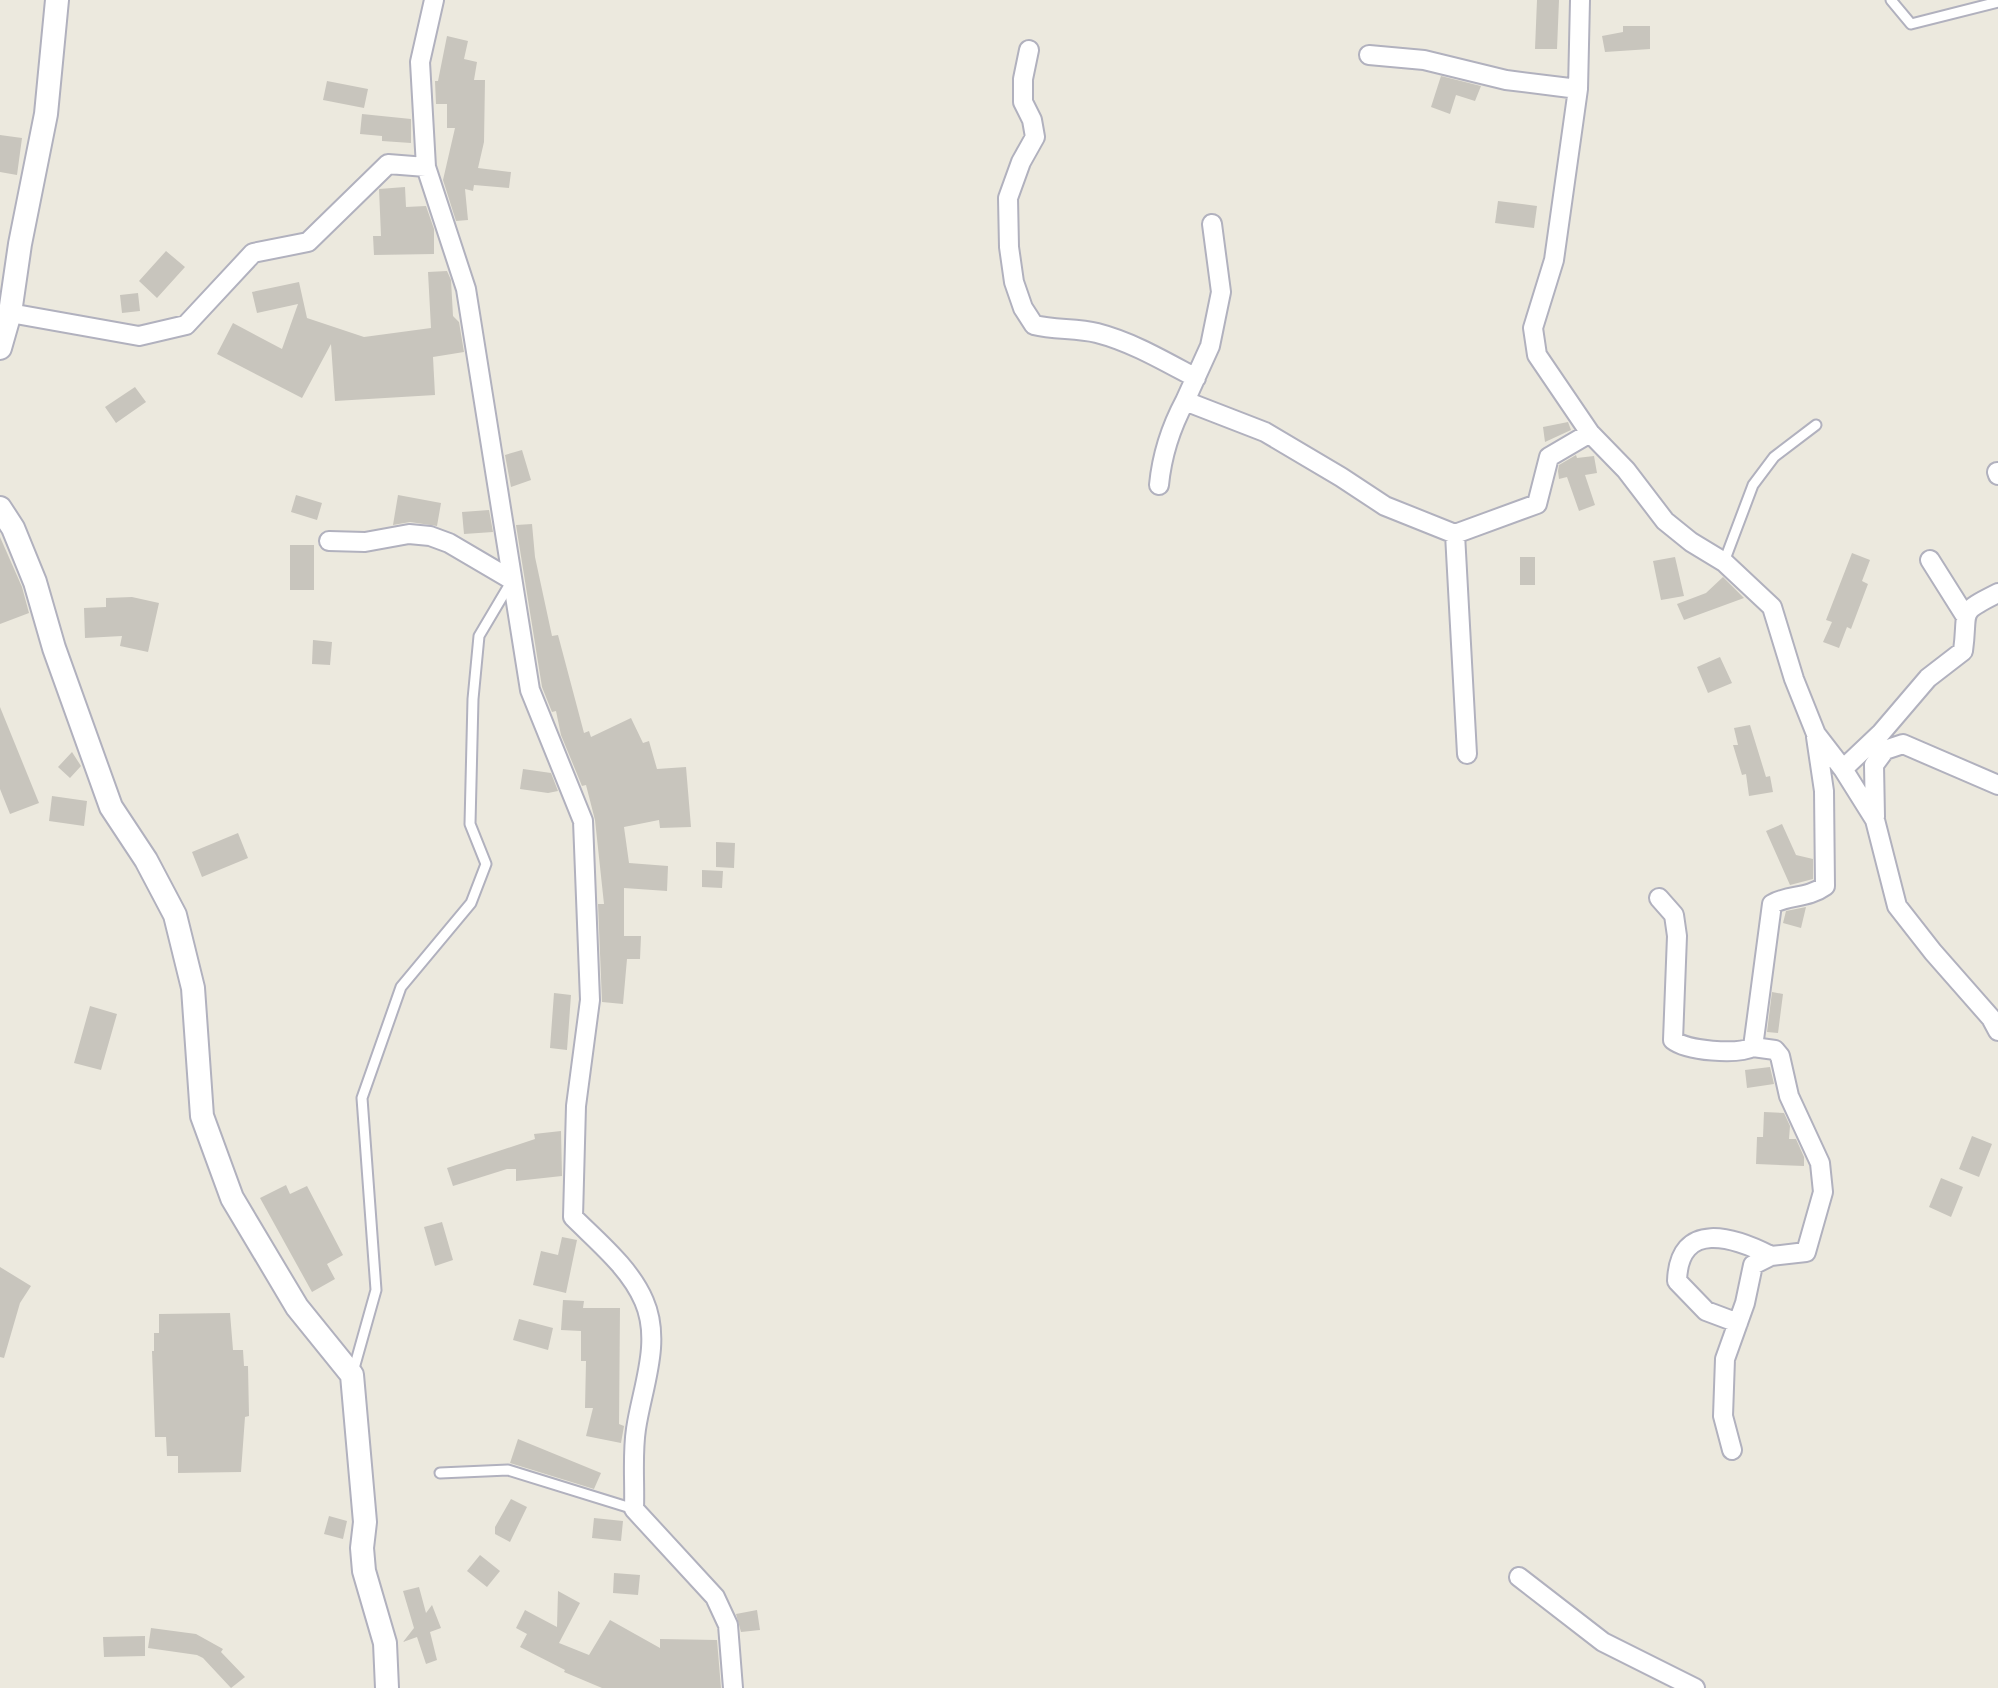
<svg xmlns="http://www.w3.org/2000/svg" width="1998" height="1688" viewBox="0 0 1998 1688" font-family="Ubuntu,sans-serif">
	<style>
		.building { fill: #c8c5bd }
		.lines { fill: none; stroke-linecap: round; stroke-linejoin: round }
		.service-casing { stroke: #b1b1be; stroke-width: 13 }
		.minor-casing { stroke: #b1b1be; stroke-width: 22 }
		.tertiary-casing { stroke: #b1b1be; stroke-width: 26 }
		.service { stroke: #fff; stroke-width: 9 }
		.minor { stroke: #fff; stroke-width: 18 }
		.tertiary { stroke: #fff; stroke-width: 22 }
	</style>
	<rect width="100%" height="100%" fill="#ece9de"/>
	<path class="building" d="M1537,0H1559L1557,49H1535Z
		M1623,26H1650V49L1605,52L1602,36L1623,32Z
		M447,36L468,41L464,59L477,62L474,80H485L484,142L478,168L511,172L509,188L474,185L473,191L465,189L468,220L456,221L443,180L455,128H447V104H436L435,81H438Z
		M1441,76L1481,86L1475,101L1456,95L1450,114L1431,107Z
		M327,81L368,89L364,108L323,100Z
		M362,114L411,119V143L382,141V136L360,134Z
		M0,135L22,138L17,175L0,172Z
		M405,187L406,207L426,206L434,229V254L374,255L373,236H381L379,189Z
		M1498,201L1537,206L1534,228L1495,223Z
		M166,251L185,267L157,298L139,281Z
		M447,271L451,280L453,316L459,322L464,352L433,357L435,395L335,401L331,344L302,398L217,354L233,323L282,349L298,304L257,313L252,292L299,282L307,318L364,337L431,328L428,272Z
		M138,293L140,311L122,313L120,295Z
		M135,387L146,402L116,423L105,407Z
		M1568,422L1571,430L1545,442L1543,427Z
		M522,450L531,480L511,487L505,455Z
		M1576,455L1577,458L1594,456L1597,473L1585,475L1595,505L1579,511L1567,477L1559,479L1558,471L1559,465Z
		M296,495L322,503L317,520L291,512Z
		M398,495L441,503L437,526L410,522L393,525Z
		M489,510L493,532L464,534L462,512Z
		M532,524L535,557L552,636L558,635L584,733L589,731L591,737L631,718L643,743L649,741L657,769L686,767L691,827L660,828L659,820L624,827L629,863L668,866L667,891L624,888V936H641L640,959H627L623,1004L602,1002L598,904H604L595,820L586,785L582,786L561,735L556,711L552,712L542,687L516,525Z
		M0,537L22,587L29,613L0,624Z
		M290,545H314V590H290Z
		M1852,553L1870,560L1862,581L1868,584L1851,629L1847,627L1839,648L1823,642L1832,622L1826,620Z
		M1520,557H1535V585H1520Z
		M1675,557L1684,596L1661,600L1653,561Z
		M1723,577L1744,598L1684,620L1677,604L1706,593Z
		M132,597L159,603L148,652L120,646L122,636L85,638L84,608L106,607V598Z
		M313,640L332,642L330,665L312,664Z
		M1720,657L1732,683L1708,693L1697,667Z
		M0,707L39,803L10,814L0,789Z
		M1750,725L1766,777L1770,776L1773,792L1749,796L1746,774L1742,775L1733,745H1738L1734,728Z
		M72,752L81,766L70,778L58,767Z
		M523,769L551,773L558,791L548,793L520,789Z
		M52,796L87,801L84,826L49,821Z
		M1782,824L1796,855L1813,859V879L1790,885L1766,831Z
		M238,833L248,858L202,877L192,852Z
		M716,842L735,843L734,868L716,867Z
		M702,870L723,871L722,888L702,887Z
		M1806,907L1801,928L1783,923L1786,911Z
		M1772,992L1783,994L1778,1033L1767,1032Z
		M554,993L571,995L567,1050L550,1048Z
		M90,1006L117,1014L101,1070L74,1063Z
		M1770,1067L1774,1084L1747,1088L1745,1070Z
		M1764,1112L1784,1113L1790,1126L1789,1139H1796L1804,1157V1166L1756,1164L1757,1137H1763Z
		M561,1131L562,1176L516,1181V1169H507L453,1186L447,1168L535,1139L534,1134Z
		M1972,1136L1992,1144L1979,1177L1959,1169Z
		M1941,1178L1963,1187L1951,1217L1929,1207Z
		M286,1185L290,1194L307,1186L343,1255L327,1264L335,1279L312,1292L260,1198Z
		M442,1222L453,1260L435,1266L424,1227Z
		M562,1237L577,1240L566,1293L533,1285L541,1251L558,1255Z
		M0,1267L31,1286L20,1303L4,1358L0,1357Z
		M563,1300L584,1301L583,1308H620L619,1424L624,1426L621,1443L586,1436L593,1408H585L586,1361H581V1331L561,1330Z
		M230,1313L233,1350H243L244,1366H248L249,1416L245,1417L241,1472L178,1473V1456H167L166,1437H155L152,1351H154V1333H159V1314Z
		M519,1319L553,1328L548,1350L513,1340Z
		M518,1439L601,1473L594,1489L510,1463Z
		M511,1499L527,1507L510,1542L495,1534V1527Z
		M329,1516L347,1521L343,1539L324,1534Z
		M594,1518L623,1521L621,1541L592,1538Z
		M480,1555L500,1571L487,1587L467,1571Z
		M614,1573L640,1575L638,1595L613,1593Z
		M419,1587L426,1613L432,1605L441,1628L430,1632L437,1660L426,1664L417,1637L403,1642L414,1628L403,1591Z
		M558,1591L580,1603L559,1643L589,1655L610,1620L660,1648V1639L717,1640L721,1688H602L564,1672L565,1670L520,1647L527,1634L516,1628L525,1610L557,1627Z
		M757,1610L760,1630L741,1632L736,1614Z
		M151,1628L196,1634L223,1649L221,1652L245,1677L231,1688L203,1658L197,1655L148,1648Z
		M145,1636V1656L104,1657L103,1637Z"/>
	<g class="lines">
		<defs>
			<path id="service" d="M1891,0L1911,24L1998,2
				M1724,562L1753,485L1774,457L1816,425
				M353,1372L376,1290L362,1098L401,987L471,903L486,864L470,824L473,699L479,636L511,582
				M440,1473L508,1470L634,1509"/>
			<path id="minor" d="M1580,0L1578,89L1554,260L1533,328L1537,355L1590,433L1626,470L1665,521L1691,542L1724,562L1772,607L1794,679L1816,734L1843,769L1875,820L1897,906L1933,952L1991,1018L1998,1031
				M1029,50L1023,79V102L1032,120L1035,137L1021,162L1008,198L1009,247L1014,282L1023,308L1034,325C1054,330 1077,328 1097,333C1132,342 1164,361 1196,378
				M1369,55L1424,60L1506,80L1578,89
				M426,167L466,289L530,690L583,821L590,1000L576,1106L573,1217C598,1242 630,1268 644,1301C662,1342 642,1388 636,1429C632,1455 635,1483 634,1509L715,1597L728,1625L733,1688
				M1212,224L1221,292L1210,346L1185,401L1265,432L1341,477L1385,506L1455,534L1467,754
				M10,313L139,336L186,325L253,253L308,242L388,164L426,167L420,62L434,0
				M1997,472L1998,475
				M1159,485C1162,454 1170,429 1185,401
				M1455,534L1537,504L1549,457L1590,433
				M329,541L365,542L409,534L430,536L449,543L512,580
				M1930,560L1964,614
				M1843,769L1881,733L1928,678L1963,651C1969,609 1956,614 1998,593
				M1875,817L1874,765L1885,750L1903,744L1998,785
				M1659,898L1674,915L1677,936L1673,1040C1687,1051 1737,1055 1753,1047L1772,904C1790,894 1807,899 1825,886L1824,791L1816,737
				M1738,1323L1706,1311L1677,1281C1679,1219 1734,1237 1771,1256
				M1732,1450L1723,1416L1725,1359L1745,1303L1753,1265L1771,1256L1806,1252L1823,1192L1820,1163L1789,1096L1780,1056L1775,1050L1753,1047
				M1519,1577L1603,1642L1695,1688"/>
			<path id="tertiary" d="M0,348L10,313L20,244L46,114L57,0
				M0,508L13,528L35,582L54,648L111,807L146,860L175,915L193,988L202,1116L232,1198L297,1307L352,1375L365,1522L362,1548L364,1571L385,1643L387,1688"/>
		</defs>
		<use href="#service" class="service-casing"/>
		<use href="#minor" class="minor-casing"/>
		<use href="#tertiary" class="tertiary-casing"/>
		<use href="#service" class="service"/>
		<use href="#minor" class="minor"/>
		<use href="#tertiary" class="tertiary"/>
	</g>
</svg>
